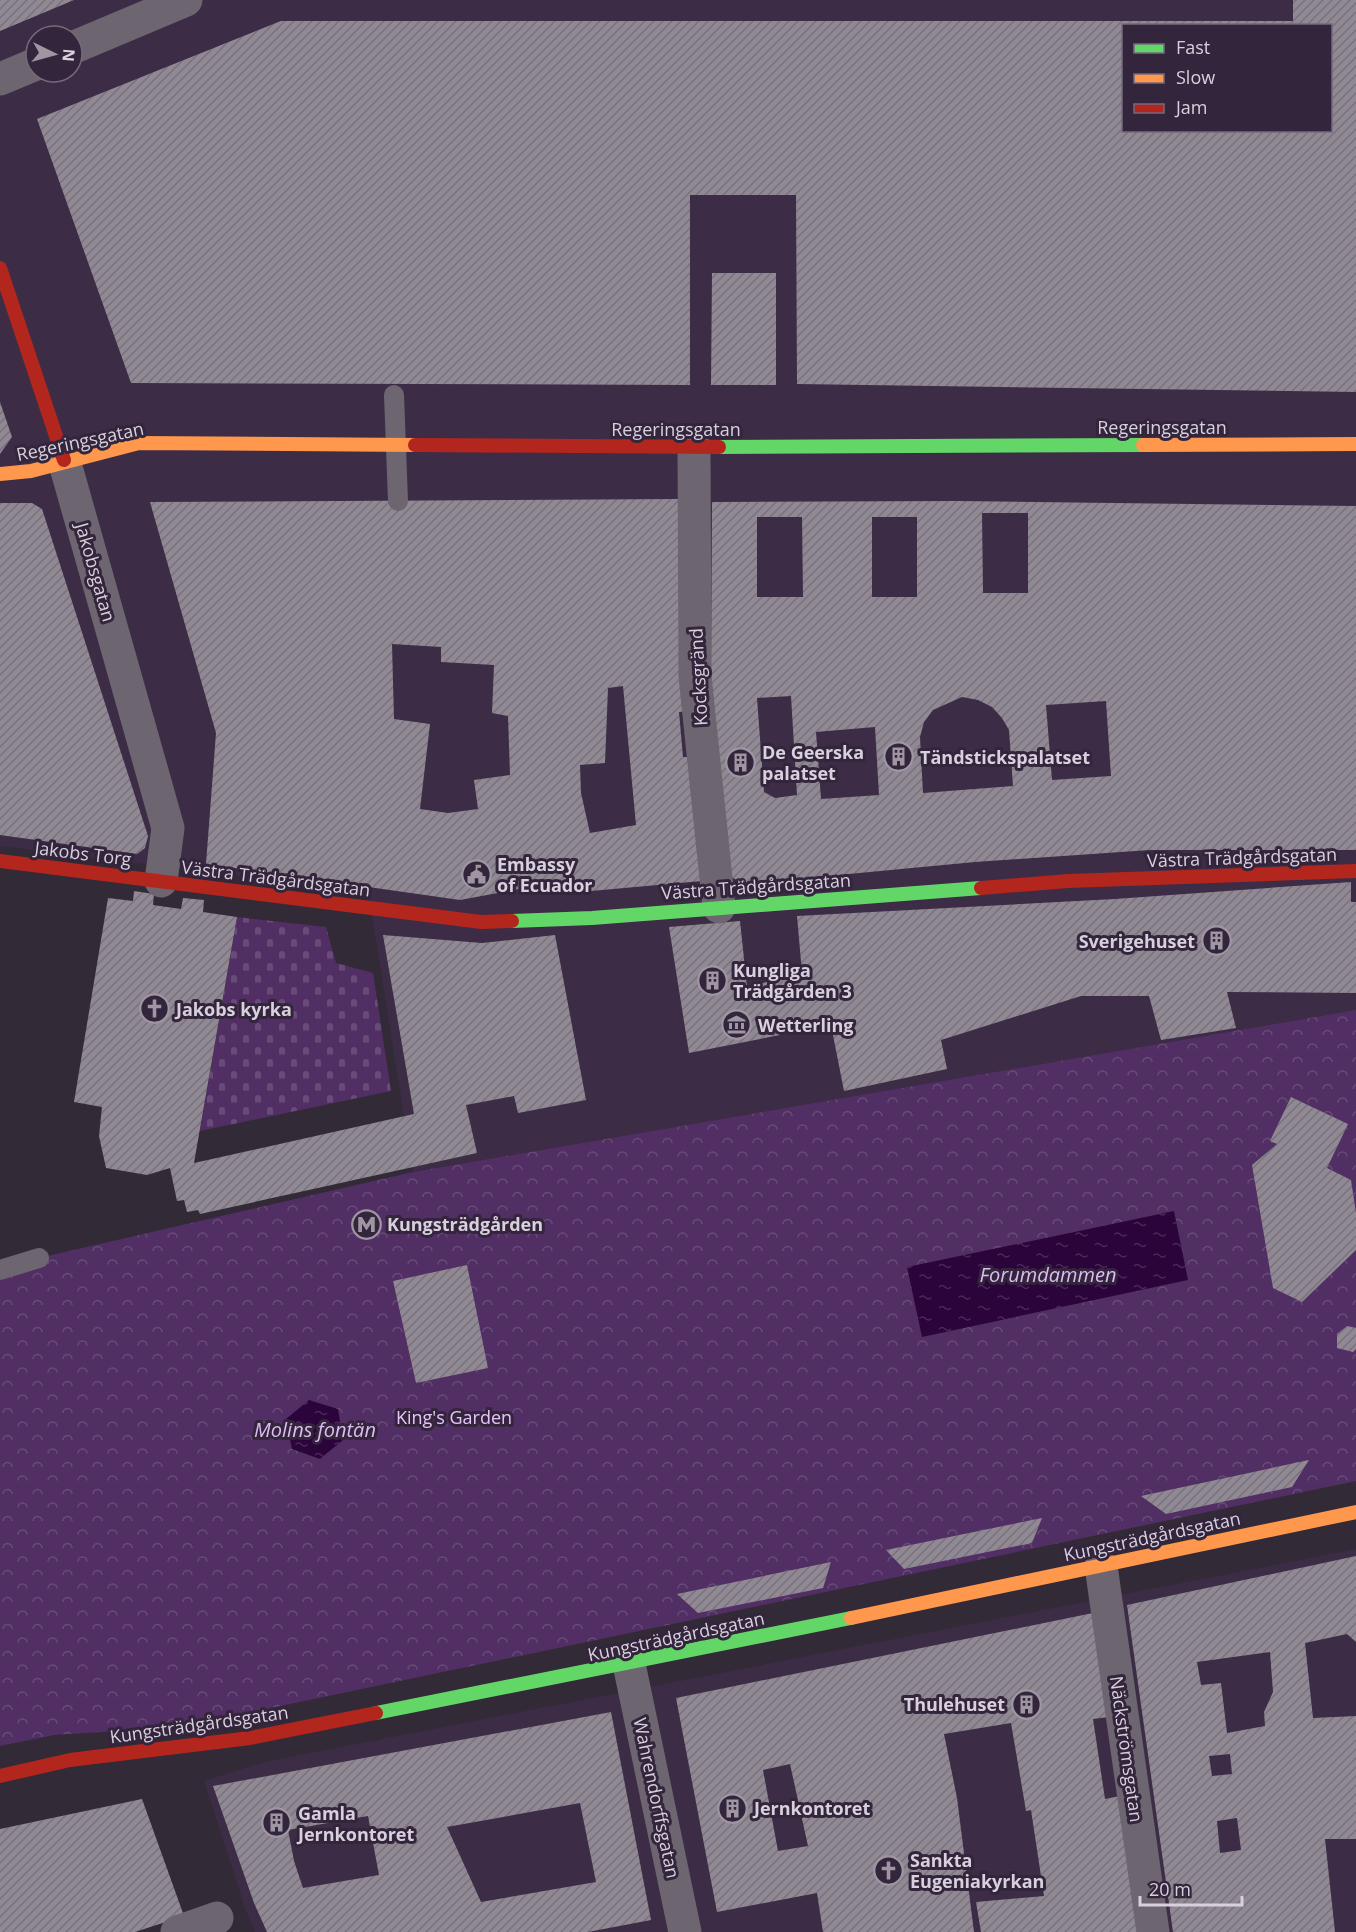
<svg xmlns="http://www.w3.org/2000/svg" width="1356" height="1932" viewBox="0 0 1356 1932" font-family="'Open Sans',sans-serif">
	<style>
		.built { fill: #3c2c46; fill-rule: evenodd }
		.cemetery { fill: url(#cemetery-stones) }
		.park { fill: url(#park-crowns) }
		.water { fill: url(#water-ripples) }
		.building { fill: url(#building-hatch); fill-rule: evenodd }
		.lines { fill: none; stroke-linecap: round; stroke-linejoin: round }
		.lane { stroke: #6d6671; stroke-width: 20 }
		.street { stroke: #6d6671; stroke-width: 33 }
		.fast { stroke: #63d668; stroke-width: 14 }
		.slow { stroke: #ff974d; stroke-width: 14 }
		.jam { stroke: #b3261e; stroke-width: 14 }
		.labels { text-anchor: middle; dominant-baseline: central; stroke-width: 6; stroke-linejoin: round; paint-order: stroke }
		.street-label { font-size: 18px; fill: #d9d0de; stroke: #33253b }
		.poi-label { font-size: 18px; font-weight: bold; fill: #d9d0de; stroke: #33253b; text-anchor: start }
		.park-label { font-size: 18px; fill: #e7c3fb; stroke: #33253b }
		.water-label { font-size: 20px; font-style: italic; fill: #dfbbf3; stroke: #33253b }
	</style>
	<defs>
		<pattern id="cemetery-stones" width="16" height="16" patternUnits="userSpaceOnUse" patternTransform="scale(1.5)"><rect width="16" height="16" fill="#512e63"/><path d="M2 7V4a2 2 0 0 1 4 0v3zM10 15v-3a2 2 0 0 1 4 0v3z" fill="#694b79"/></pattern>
		<pattern id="park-crowns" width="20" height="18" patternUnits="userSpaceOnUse" patternTransform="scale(1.5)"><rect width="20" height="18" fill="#512e63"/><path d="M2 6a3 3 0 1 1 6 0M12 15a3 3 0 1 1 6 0" fill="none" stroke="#694b79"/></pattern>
		<pattern id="water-ripples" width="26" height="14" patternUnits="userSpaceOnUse" patternTransform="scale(1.5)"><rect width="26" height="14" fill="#2c043c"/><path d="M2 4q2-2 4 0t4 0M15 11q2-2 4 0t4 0" fill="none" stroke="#4a2858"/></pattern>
		<pattern id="building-hatch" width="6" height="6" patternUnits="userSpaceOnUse" patternTransform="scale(1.5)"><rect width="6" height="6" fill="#908994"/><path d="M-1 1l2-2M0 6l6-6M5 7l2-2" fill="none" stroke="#78727c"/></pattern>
	</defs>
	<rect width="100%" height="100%" fill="#322a36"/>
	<path class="built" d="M0,0H1356V1010L413,1172L368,892L0,846ZM1124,26H1330V130H1124ZM36,36H72V72H36Z
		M1356,1549V1932H255L246,1911L204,1781L264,1762Z"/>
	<path class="cemetery" d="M237,917L326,927L336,963L373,973L391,1091L200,1131Z"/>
	<path class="park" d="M1356,1010V1481L180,1727L54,1735L0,1746V1267L413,1172Z"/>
	<path class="water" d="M1174,1211L1188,1280L922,1337L907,1267Z
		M309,1400L338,1409L343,1440L320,1459L292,1449L286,1419Z"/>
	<path class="building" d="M0,0H74L0,31Z
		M1293,0H1356V392L797,384L796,195H690V385L131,383L37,119L281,21H1293ZM1124,26H1330V130H1124Z
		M712,273H776V385H711Z
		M0,402L12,437L0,454Z
		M679,499L688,711L679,712L683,757H691L702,881L569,893L568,880L460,900L206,864L216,733L150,502ZM392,644L441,647V662L494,665L492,713L508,716L510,775L474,780L478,809L448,813L420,809L430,724L394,719ZM623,686L636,825L590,833L581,793L580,765L605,763L608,688Z
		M957,501L1356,506V850H1150L975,862L745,884L731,877L711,676L712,502ZM982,513H1028V593H983ZM757,517H802L803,597H757ZM872,517H917V597H872ZM791,696L797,795L775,798L764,792L757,698ZM962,697L978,700L992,707L1002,718L1009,730L1013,786L923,793L920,737L924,722L933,710ZM1106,701L1111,776L1052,780L1046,705ZM875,727L879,795L821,799L816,732Z
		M0,503H32L42,509L148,836L145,848L137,854L0,835Z
		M1351,882V902H1356V993L1227,992L1236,1028L1161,1040L1149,996H1081L941,1040L947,1069L844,1091L831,1025L689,1053L669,927L740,921L747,987L802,973L797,916L1115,899Z
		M134,891L154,894L153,905L181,909L183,898L204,900L203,912L237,917L194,1163L414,1114L383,935L482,943L555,935L586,1100L518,1113L514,1096L466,1105L477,1153L200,1214L198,1210L187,1212L184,1200L177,1201L170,1168L147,1175L106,1168L99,1136L102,1107L74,1102L108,898L133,901Z
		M1291,1097L1348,1124L1327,1168L1351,1180L1356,1213V1250L1302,1302L1273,1288L1252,1165L1277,1144L1270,1141Z
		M467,1265L488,1368L416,1383L393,1281Z
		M1347,1326L1356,1328V1349L1353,1352L1337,1348V1334Z
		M1309,1460L1292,1487L1166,1514L1141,1496Z
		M1042,1518L1032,1543L904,1569L886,1550Z
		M1356,1556V1642L1347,1634L1305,1643L1313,1718L1356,1716V1839H1325L1335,1932H1173L1127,1605ZM1270,1652L1273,1692L1264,1712L1265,1726L1227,1733L1221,1683L1201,1685L1197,1662ZM1230,1754L1232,1774L1212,1776L1209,1756ZM1237,1818L1241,1850L1220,1853L1217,1821Z
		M831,1562L823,1588L698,1613L677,1594Z
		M1093,1613L1109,1717L1093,1719L1105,1799L1120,1796L1138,1932H981L976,1902L1044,1896L1031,1810L1026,1811L1011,1723L944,1734L957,1798L974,1932H823L817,1893L717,1912L676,1698ZM790,1764L808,1846L778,1851L763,1770Z
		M611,1712L651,1920L588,1932H267L254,1903L213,1786ZM580,1803L596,1882L481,1902L447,1827ZM368,1816L379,1875L303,1888L294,1861L288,1830Z
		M142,1799L184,1916L135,1932H0V1829Z"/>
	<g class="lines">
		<path class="lane" d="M394,395L398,501
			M0,1270L39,1258"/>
		<path class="street" d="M72,48L186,0
			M0,79L36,64
			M694,447L695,676L719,907
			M64,460L168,828L161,881
			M1101,1566L1153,1932
			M629,1664L685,1932
			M177,1932L217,1918"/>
		<path class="fast" d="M719,447L1143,445
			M512,921L592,918L981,888
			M376,1713L851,1618"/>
		<path class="slow" d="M1143,445L1356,444
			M0,474L31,471L139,443L415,445
			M851,1618L1356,1512"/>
		<path class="jam" d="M0,268L64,460
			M415,445L719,447
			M0,861L481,922L512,921
			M981,888L1068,881L1356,871
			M0,1776L70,1760L250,1738L376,1713"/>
	</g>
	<defs>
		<symbol id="building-ring" viewBox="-11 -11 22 22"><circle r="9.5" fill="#33253b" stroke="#9f96a3" stroke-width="1.5"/><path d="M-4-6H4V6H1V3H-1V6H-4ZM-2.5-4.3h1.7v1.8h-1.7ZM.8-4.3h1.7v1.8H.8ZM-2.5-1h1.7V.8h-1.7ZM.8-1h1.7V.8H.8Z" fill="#9f96a3"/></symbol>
		<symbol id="civic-ring" viewBox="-11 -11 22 22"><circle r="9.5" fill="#33253b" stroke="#9f96a3" stroke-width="1.5"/><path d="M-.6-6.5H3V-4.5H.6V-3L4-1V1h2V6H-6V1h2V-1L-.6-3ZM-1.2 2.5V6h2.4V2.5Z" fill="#9f96a3"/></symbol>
		<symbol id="church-ring" viewBox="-11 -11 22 22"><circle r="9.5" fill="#33253b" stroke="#9f96a3" stroke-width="1.5"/><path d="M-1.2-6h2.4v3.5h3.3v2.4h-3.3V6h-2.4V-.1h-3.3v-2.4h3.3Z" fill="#9f96a3"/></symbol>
		<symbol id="museum-ring" viewBox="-11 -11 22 22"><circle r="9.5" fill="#33253b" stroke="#9f96a3" stroke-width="1.5"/><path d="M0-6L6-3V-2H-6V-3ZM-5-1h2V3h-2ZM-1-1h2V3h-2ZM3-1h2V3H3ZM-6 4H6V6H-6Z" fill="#9f96a3"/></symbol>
		<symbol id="metro-ring" viewBox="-11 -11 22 22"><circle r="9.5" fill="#33253b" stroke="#9f96a3" stroke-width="1.5"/><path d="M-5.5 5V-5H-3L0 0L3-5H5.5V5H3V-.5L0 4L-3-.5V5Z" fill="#9f96a3"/></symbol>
	</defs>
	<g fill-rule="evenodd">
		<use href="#building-ring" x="882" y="740" width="33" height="33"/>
		<use href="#building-ring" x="724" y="746" width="33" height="33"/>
		<use href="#civic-ring" x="460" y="858" width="33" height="33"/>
		<use href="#building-ring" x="1200" y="924" width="33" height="33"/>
		<use href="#building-ring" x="696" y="964" width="33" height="33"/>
		<use href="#church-ring" x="138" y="992" width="33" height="33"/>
		<use href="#museum-ring" x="720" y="1008" width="33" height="33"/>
		<use href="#metro-ring" x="350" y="1208" width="33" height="33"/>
		<use href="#building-ring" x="1010" y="1688" width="33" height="33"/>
		<use href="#building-ring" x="716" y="1792" width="33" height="33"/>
		<use href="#building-ring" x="260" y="1806" width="33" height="33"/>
		<use href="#church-ring" x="872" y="1854" width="33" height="33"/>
	</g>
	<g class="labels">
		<g class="street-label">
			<text x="1162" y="427">Regeringsgatan</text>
			<text x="676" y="429">Regeringsgatan</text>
			<text transform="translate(80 441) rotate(-12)">Regeringsgatan</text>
			<text transform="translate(96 572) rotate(74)">Jakobsgatan</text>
			<text transform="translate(698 677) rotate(-93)">Kocksgränd</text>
			<text transform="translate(83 853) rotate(7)">Jakobs Torg</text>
			<text transform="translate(1242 857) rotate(-2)">Västra Trädgårdsgatan</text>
			<text transform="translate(276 878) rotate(7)">Västra Trädgårdsgatan</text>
			<text transform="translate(756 886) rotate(-4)">Västra Trädgårdsgatan</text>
			<text transform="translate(1152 1536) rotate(-12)">Kungsträdgårdsgatan</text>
			<text transform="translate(676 1636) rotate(-12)">Kungsträdgårdsgatan</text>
			<text transform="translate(199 1724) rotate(-8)">Kungsträdgårdsgatan</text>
			<text transform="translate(1127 1749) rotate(82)">Näckströmsgatan</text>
			<text transform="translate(657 1798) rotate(78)">Wahrendorffsgatan</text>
		</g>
		<g class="poi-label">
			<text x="762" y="752">De Geerska<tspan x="762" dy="21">palatset</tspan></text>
			<text x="920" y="757">Tändstickspalatset</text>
			<text x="497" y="864">Embassy<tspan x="497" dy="21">of Ecuador</tspan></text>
			<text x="1195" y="941" text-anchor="end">Sverigehuset</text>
			<text x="733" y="970">Kungliga<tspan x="733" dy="21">Trädgården 3</tspan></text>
			<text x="176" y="1009">Jakobs kyrka</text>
			<text x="758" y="1025">Wetterling</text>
			<text x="387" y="1224">Kungsträdgården</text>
			<text x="1005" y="1704" text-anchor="end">Thulehuset</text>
			<text x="754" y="1808">Jernkontoret</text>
			<text x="298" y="1813">Gamla<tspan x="298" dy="21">Jernkontoret</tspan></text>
			<text x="910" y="1860">Sankta<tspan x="910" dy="21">Eugeniakyrkan</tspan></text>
		</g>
		<g class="park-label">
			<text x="454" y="1417">King's Garden</text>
		</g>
		<g class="water-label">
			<text x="1048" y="1274">Forumdammen</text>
			<text x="315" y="1429">Molins fontän</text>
		</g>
	</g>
	<rect x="1122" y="24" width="210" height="108" fill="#33253b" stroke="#75697c" stroke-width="1.5"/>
	<rect x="1134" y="44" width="30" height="9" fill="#63d668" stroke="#75697c" stroke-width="1.5"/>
	<text x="1176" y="54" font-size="18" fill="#d9d0de">Fast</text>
	<rect x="1134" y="74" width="30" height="9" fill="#ff974d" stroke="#75697c" stroke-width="1.5"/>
	<text x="1176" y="84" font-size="18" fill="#d9d0de">Slow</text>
	<rect x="1134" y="104" width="30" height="9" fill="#b3261e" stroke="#75697c" stroke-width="1.5"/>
	<text x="1176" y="114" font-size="18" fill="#d9d0de">Jam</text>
	<g transform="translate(54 54) rotate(95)"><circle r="28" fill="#33253b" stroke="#75697c" stroke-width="1.5"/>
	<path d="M0-4.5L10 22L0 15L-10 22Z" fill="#9f96a3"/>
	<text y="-9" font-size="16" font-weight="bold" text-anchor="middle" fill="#d9d0de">N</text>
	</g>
	<path d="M1140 1896v9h102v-9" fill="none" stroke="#d9d0de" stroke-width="3"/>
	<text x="1149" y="1896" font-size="18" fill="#d9d0de" stroke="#33253b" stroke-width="4.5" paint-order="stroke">20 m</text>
</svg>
